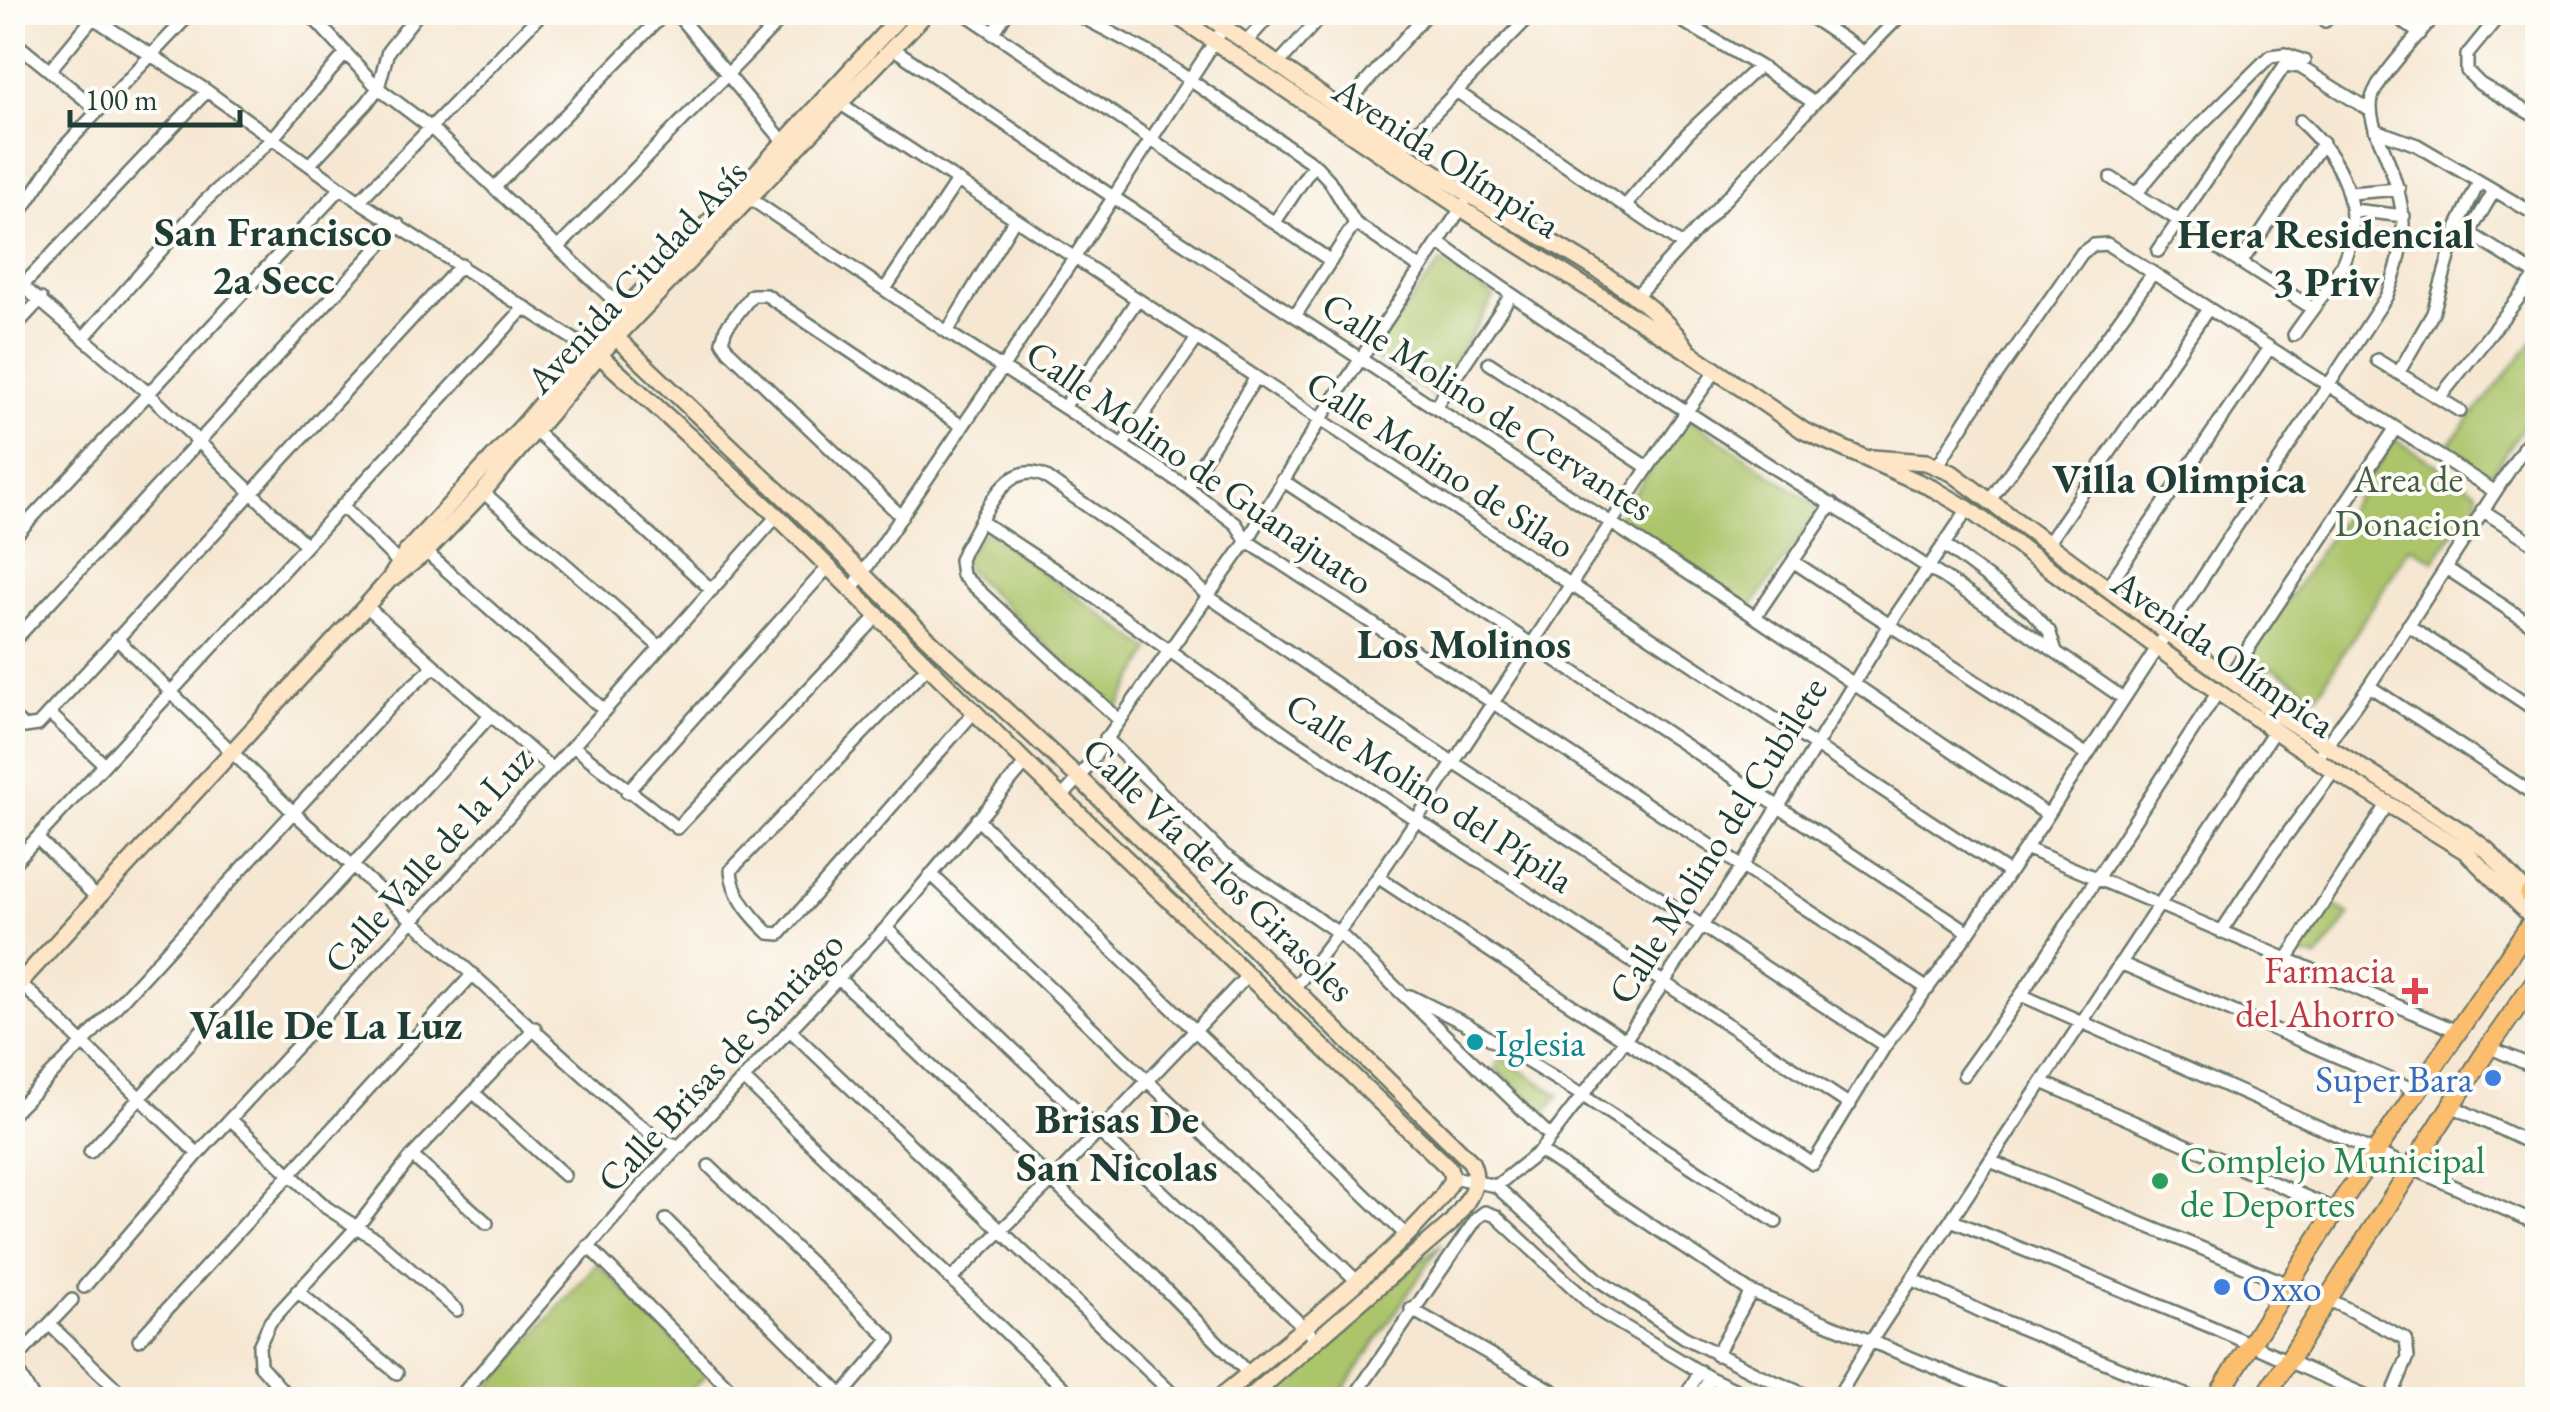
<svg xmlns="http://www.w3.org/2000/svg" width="2550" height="1412" viewBox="0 0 2550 1412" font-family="'EB Garamond',serif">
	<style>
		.green { fill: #acc46a; stroke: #66804f; stroke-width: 2.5 }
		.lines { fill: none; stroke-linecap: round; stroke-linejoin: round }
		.street-casing { stroke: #6a786b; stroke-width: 16 }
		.secondary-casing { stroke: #6a786b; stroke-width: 20 }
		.primary-casing { stroke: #6a786b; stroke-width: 22 }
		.street { stroke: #fff; stroke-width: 11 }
		.secondary { stroke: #fde5c5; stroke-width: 15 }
		.primary { stroke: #fabe6e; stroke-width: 18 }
		.health-dot { fill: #e0444e; stroke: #fdfcf7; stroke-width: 4 }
		.culture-dot { fill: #0f9aa8; stroke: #fdfcf7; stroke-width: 4 }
		.shop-dot { fill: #3f7fe0; stroke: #fdfcf7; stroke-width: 4 }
		.leisure-dot { fill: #2e9e5b; stroke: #fdfcf7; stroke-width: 4 }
		.labels { text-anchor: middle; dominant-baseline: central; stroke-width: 8; stroke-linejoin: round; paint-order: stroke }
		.street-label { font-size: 38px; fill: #1f3d34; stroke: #fdfcf7 }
		.park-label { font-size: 38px; fill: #425f42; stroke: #fdfcf7 }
		.health-label { font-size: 38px; fill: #be3a42; stroke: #fdfcf7; text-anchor: end }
		.culture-label { font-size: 38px; fill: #0d838f; stroke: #fdfcf7; text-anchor: start }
		.shop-label { font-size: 38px; fill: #366cbe; stroke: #fdfcf7; text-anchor: end }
		.leisure-label { font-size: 38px; fill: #27864d; stroke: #fdfcf7; text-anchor: start }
		.quarter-label { font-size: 42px; font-weight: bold; fill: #1f3d34; stroke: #fdfcf7 }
	</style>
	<rect width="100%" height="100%" fill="#fdfcf7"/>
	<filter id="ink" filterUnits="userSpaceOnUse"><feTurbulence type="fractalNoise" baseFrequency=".01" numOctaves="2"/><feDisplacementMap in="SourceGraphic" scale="20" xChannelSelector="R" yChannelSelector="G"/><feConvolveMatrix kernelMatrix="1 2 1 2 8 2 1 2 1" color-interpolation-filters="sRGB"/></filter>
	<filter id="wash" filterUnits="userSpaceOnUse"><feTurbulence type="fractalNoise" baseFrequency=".0048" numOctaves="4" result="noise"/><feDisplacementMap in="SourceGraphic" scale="40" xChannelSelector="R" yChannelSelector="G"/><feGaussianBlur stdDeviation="2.25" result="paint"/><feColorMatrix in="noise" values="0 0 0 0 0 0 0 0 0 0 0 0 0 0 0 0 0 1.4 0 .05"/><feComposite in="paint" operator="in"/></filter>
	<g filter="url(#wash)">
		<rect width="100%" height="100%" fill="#f6e7d2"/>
		<path class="green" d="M1441,262L1494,297L1434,397L1370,356Z
			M2537,337V405L2494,471L2485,475L2445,449Z
			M1687,417L1820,508L1751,608L1617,518Z
			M2395,439L2477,491L2478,499L2434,560L2410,546L2317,695L2271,667L2254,688L2239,677L2241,669Z
			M985,531L1151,650L1116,712L961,564L964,555Z
			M2333,905L2350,915L2317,959L2295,953Z
			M1501,1057L1559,1095L1544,1114L1495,1068Z
			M1442,1243L1337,1399H1261Z
			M597,1263L707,1374L683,1399L478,1400Z"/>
	</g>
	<g filter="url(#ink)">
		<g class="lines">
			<defs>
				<path id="street" d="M84,12L207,91L359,201L587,348
					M308,12L378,88L431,128L623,309
					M675,12L784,142
					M963,12L1331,261
					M1072,12L1150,53L1314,164L1329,180L1355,223L1420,268
					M1667,12L1759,66L1814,103
					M1803,12L1864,53
					M2390,12L2420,34
					M2414,12L2428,24
					M2502,12L2467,55V71L2480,84L2538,118
					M2325,21L2331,12
					M993,34L1007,12
					M12,40L98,110
					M1246,42L1273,12
					M894,49L1113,197L1755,617L2048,815
					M1278,64L1325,12
					M50,70L98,12
					M1456,91L1681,244
					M841,104L2009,873
					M1342,110L1428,12
					M2375,130L2417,145L2538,216
					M1400,149L1534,12
					M309,165L367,103L378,88L388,51L419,12
					M2111,178L2178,220
					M494,188L666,12
					M2350,193L2399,189
					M2136,194L2160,165L2270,56L2285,54L2304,61
					M745,195L947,332L1187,487L1236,524L1247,541L1928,989
					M359,201L543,12
					M1626,205L1687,134L1759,66
					M2353,210L2404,216
					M1275,222L1314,164
					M12,225L64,147L192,12
					M2470,232L2494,191
					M1438,242C1660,403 1898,541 2123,698
					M2216,247L2312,308
					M558,248L788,12
					M2158,251L2285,65L2300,67L2371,111
					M2241,263L2323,142
					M12,277L148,393L305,544
					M23,285L207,91
					M885,289L957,181
					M1635,297L1814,103L1904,12
					M1295,316L1355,223
					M12,330L41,299
					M947,332L1014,220
					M2294,335C2310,311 2331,288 2343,262C2367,209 2340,157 2300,121
					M85,336L205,201L272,139L346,53
					M2377,360L2460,411
					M1489,363L1647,467
					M2399,372L2433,313L2458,226L2479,182
					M2440,397L2537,275L2458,226
					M1065,406L1137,300
					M1435,407L1511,295
					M536,432L712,590
					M1123,444L1196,340
					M2523,448L2538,458
					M1938,465L1972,411L2082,253L2093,245L2107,244L2153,273L2494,491
					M1282,480L1969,932
					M1187,487L1255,379
					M483,492L660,647
					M1990,500L2153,273
					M342,506L403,567
					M2482,510L2538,546
					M900,515L729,351L722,341L726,328L752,295H766L962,426
					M982,522L1072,581L1289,736L1850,1105
					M12,539L341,188
					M2047,544L2208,309
					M1944,545L2030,610L2049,631L2056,651
					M426,552L604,710
					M1794,562L2086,754
					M2446,568L2538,629
					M852,589L1003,367L1219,35
					M2106,589L2269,349
					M366,606L551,768
					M1755,617L1832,504
					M2408,625L2538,712
					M116,638L293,812L632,1119L657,1138L681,1147
					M12,643L399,225
					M928,666L731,870C732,895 752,917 769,933L780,934L975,711
					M2228,679L2395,429
					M2369,686L2538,797
					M49,713L104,764
					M12,717L25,727L38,725L461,265
					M1118,719L962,575L960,560L964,550C982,522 1003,458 1044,476L1186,575L1209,597L1381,715L1885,1046
					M1106,738L1224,855L1340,934L1551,1137
					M573,746L677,828L877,617
					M2322,751L2369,686L2538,426
					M627,792L829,566
					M1063,796L1079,778L1247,541L1320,420L1464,204
					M977,819L1407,1236
					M37,838L97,898
					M2025,848L2457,1031
					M12,865L525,307
					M931,874L1356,1280
					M1379,878L1813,1164L1885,1046L1969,932L2048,815L2386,297C2411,240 2407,206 2384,150C2377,134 2368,116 2372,98C2378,77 2422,32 2437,12
					M886,928L1310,1333
					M2221,932L2271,856L2334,771
					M2287,959L2387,805
					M2120,963L2417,1091
					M12,975L198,1154
					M839,979L1147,1271L1248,1373
					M1294,988C1370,898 1429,798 1494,701C1568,591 1637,479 1715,372
					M2021,995L2538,1224
					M1410,996L1468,1025L1583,1096L1776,1222
					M791,1031L1179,1400
					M2489,1047L2538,1069
					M1964,1075L2021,995L2218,692
					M745,1080L1076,1400
					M2042,1082L2336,1210
					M474,1093L564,1175
					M2452,1106L2538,1147
					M12,1114L83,1043L393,703L434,667
					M230,1119L327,1208L377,1240L457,1310
					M1540,1151L1751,1292L2014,1400
					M90,1152L490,716
					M412,1156L487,1223
					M1990,1161L2288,1284
					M709,1166L890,1339L838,1400
					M1452,1177L1496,1186L1600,1281L1684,1337L1757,1374L1818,1400
					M1496,1186L1540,1151L1625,1040L1743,865L1890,624L1968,509
					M666,1220L842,1395
					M1951,1220L2214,1328L2376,1400
					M588,1246L741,1400
					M951,1279L1051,1182L1247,976
					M1912,1279L1989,1315L2198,1400
					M84,1287L198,1154L573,746L777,516
					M297,1291L397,1373
					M2330,1300L2406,1339L2408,1357L2390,1400
					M1411,1309L1569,1400
					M49,1324L128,1400
					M139,1340L473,974
					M1716,1355L1751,1292
					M12,1395L15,1400
					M34,1400L18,1372L20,1355L72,1300
					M291,1400L260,1365L259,1346L270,1322L357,1227L412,1156L535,1028
					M457,1400L637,1191L886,928L1026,763
					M1352,1400L1477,1218L1485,1212L1496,1216L1597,1310L1710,1378L1758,1400
					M1683,1400L1700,1371
					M1697,1400L1710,1378
					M1836,1400L1871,1341L2274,731"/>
				<path id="secondary" d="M1171,12L1461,208L1689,352L1804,431L1934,489L1968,509L2218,692L2334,771L2465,851L2538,923
					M1202,12C1292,73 1379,139 1472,196C1537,237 1646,286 1687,349
					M606,328L799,511L927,638L1079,778L1471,1162C1483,1186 1464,1206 1450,1224L1247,1400
					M587,348L599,355L777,516L1026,763L1449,1168L1452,1177C1443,1219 1259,1364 1217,1400
					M1872,458L1926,462L1952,473L2277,714L2466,834L2487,850L2534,901
					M393,578L426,552L483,492L599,355L927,12
					M12,991L366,606L389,580L408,550L525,423L587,348L739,191L904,12"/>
				<path id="primary" d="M2529,895L2538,896
					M2215,1400L2336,1210L2538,913
					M2263,1400L2489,1047L2538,977"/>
			</defs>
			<use href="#street" class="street-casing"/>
			<use href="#secondary" class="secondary-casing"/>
			<use href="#primary" class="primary-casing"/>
			<use href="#street" class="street"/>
			<use href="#secondary" class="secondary"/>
			<use href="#primary" class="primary"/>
		</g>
	</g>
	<path class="health-dot" d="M2410 976h10v10h10v10h-10v10h-10v-10h-10v-10h10z"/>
	<circle class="culture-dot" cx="1475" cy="1042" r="10"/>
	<g class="shop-dot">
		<circle cx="2493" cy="1078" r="10"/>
		<circle cx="2222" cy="1287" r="10"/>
	</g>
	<circle class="leisure-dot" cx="2160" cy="1181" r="10"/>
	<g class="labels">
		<g class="street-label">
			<text transform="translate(1447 157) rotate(33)">Avenida Olímpica</text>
			<text transform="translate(636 276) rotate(-47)">Avenida Ciudad Asís</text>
			<text transform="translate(1488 406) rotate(33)">Calle Molino de Cervantes</text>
			<text transform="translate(1441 464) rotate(33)">Calle Molino de Silao</text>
			<text transform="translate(1200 467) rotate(35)">Calle Molino de Guanajuato</text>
			<text transform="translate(2224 653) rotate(35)">Avenida Olímpica</text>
			<text transform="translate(1430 792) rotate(33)">Calle Molino del Pípila</text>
			<text transform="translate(1717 840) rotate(-58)">Calle Molino del Cubilete</text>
			<text transform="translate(428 859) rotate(-48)">Calle Valle de la Luz</text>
			<text transform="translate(1219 869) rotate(44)">Calle Vía de los Girasoles</text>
			<text transform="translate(720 1061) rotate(-47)">Calle Brisas de Santiago</text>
		</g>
		<g class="park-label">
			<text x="2408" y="478">Area de<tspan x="2408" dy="44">Donacion</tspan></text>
		</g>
		<g class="health-label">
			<text x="2395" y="969">Farmacia<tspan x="2395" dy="44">del Ahorro</tspan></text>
		</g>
		<g class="culture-label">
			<text x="1495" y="1042">Iglesia</text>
		</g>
		<g class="shop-label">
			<text x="2473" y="1078">Super Bara</text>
			<text x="2242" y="1287" text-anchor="start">Oxxo</text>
		</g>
		<g class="leisure-label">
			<text x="2180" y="1159">Complejo Municipal<tspan x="2180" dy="44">de Deportes</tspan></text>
		</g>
		<g class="quarter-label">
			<text x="273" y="231">San Francisco<tspan x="273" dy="48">2a Secc</tspan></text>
			<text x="2326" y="233">Hera Residencial<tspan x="2326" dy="48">3 Priv</tspan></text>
			<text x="2179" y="478">Villa Olimpica</text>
			<text x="1464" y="643">Los Molinos</text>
			<text x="326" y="1024">Valle De La Luz</text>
			<text x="1117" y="1118">Brisas De<tspan x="1117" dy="48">San Nicolas</tspan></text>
		</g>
	</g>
	<rect width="2550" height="1412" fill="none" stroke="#fdfcf7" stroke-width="50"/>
	<path d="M70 110v15h170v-15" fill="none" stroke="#1f3d34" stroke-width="5"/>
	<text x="85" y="110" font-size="30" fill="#1f3d34" stroke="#fdfcf7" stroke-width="8" paint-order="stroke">100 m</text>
</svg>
